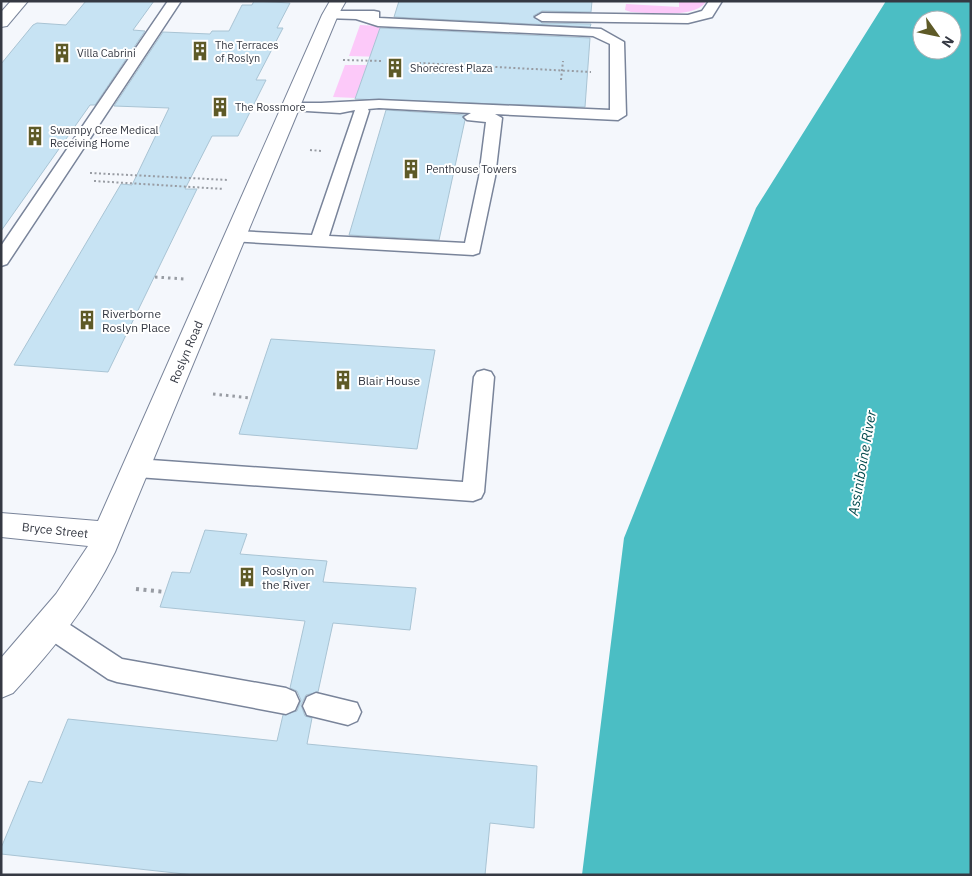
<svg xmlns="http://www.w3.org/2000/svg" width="972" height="876" viewBox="0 0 972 876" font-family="'IBM Plex Sans',sans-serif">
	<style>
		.green { fill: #fcc9f9 }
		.water { fill: #4bbec4; fill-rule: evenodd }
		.building { fill: #c7e3f3; stroke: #a9c4d4 }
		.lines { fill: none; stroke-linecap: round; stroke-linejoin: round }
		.lane-casing { stroke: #79849a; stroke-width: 3 }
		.street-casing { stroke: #79849a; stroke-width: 2 }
		.secondary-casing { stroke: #79849a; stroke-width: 2 }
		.path-far2 { stroke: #989ca3; stroke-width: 2; stroke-dasharray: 2 2.5; stroke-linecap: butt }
		.path-far1 { stroke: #989ca3; stroke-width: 3; stroke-dasharray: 2.5 4; stroke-linecap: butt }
		.path { stroke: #989ca3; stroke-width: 4; stroke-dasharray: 3 4.5; stroke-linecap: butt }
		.lane { fill: #fff; fill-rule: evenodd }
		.street { fill: #fff; fill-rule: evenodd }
		.secondary { fill: #fff; fill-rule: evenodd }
		.labels { text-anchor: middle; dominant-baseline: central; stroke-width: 4; stroke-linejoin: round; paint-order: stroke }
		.far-poi-label { font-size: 11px; fill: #353943; stroke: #fff; text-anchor: start }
		.poi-label { font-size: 12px; fill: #353943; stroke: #fff; text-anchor: start }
		.street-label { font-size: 12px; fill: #353943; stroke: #fff }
		.water-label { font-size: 14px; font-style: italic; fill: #00494c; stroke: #fff }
	</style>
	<rect width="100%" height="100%" fill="#f4f7fc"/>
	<path class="green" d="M679,1L706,2C693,19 650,13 631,12L625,10L626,4L679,7Z
		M360,25L381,26L373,50L383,57L349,56Z
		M345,65H381L379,70H365L356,98L333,97Z"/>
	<path class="water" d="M886,1H971V875H582L624,538L756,208ZM922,20H952V50H922Z"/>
	<path class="building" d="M86,1H154L133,30L145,31L95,105H90L1,231V64L33,25L37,23L66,25Z
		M254,1L290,3L277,28H283L256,80H266L238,136H212L185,189H197L108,372L14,365L121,184L132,185L169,108L114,106L163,32L210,34L212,31H229L242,5H252Z
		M399,1H592L591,12L542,11L533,16L542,23L591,24L590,27L394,17Z
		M380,28L590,38L585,107L355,99Z
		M386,110L465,115L462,117L465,120L439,240L349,235Z
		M271,339L435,350L417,449L239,434Z
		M205,530L247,534L240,554L327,561L323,582L416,588L410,630L333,623L318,692L306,695L301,705L305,716L312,718L307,744L537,766L534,828L490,823L485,875H194L1,854V848L29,781L42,783L68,719L277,741L283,715L297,711L301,700L297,691L290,688L305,621L160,607L172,572L190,573Z"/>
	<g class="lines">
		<defs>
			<path id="lane" d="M168,1H181L7,264L1,266V246Z
				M709,1H722L712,17L688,23L542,21L535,17L542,13L688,15L702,11Z
				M330,11H374L379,12V18L601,29L624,42L626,115L618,120L495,114L502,118L495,177L479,253L473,255L230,241L227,237L230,233L236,231L312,235L355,110L340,113L290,110L285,109L283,106L285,103H321L379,100L610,110V44L593,36L378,26L356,19L325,18L323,15L325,12ZM379,108L471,113L464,117L467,120L486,122L479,177L465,243L329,236L369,111L368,109Z
				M484,370L491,372L494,377L484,492L481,498L473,501L137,477L129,474L126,468L129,462L137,459L463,482L474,377L477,372Z
				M52,616L61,619L122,659L286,688L295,692L299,701L295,710L286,714L117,682L108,679L43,635L40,627L43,619Z
				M316,693L357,703L361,712L357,721L348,725L307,715L303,706L307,697Z"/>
			<path id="street" d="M330,1H346L338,15L115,552C89,605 53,650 13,693L1,698V658L56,594L88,546L1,537V513L98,521L322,15Z"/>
			<path id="secondary" d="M11,1H28L7,26L1,27V12Z"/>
		</defs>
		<use href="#lane" class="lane-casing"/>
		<use href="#street" class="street-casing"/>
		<use href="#secondary" class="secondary-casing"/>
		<path class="path-far2" d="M343,60L382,61
			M419,63L591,72
			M422,72L424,63
			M561,80L563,61
			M310,150L322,151
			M90,173L228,180
			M94,181L224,189"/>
		<path class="path-far1" d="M155,277L184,279
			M213,394L251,398"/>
		<path class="path" d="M136,589L165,592"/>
		<use href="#lane" class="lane"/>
		<use href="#street" class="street"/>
		<use href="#secondary" class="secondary"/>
	</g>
	<defs>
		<symbol id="building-bare" viewBox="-9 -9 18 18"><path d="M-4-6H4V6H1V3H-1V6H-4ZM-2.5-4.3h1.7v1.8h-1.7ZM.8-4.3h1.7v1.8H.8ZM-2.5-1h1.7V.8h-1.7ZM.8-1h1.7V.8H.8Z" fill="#5e5a27" stroke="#fff" stroke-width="2.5" paint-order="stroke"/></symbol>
	</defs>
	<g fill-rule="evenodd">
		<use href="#building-bare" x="186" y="37" width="28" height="28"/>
		<use href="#building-bare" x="48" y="39" width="28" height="28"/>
		<use href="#building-bare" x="381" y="54" width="28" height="28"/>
		<use href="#building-bare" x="206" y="93" width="28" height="28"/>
		<use href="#building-bare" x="21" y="122" width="28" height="28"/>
		<use href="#building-bare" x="397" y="155" width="28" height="28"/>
		<use href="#building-bare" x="73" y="306" width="28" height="28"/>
		<use href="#building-bare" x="329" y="366" width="28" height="28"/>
		<use href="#building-bare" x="233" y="563" width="28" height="28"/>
	</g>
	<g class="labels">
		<g class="far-poi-label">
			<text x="215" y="45">The Terraces<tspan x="215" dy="13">of Roslyn</tspan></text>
			<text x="77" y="53">Villa Cabrini</text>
			<text x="410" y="68">Shorecrest Plaza</text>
			<text x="235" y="107">The Rossmore</text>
			<text x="50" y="130">Swampy Cree Medical<tspan x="50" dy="13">Receiving Home</tspan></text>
			<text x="426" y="169">Penthouse Towers</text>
		</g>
		<g class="poi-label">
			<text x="102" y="313">Riverborne<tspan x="102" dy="14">Roslyn Place</tspan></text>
			<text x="358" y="380">Blair House</text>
			<text x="262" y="570">Roslyn on<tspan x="262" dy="14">the River</tspan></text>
		</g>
		<g class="street-label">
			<text transform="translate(186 352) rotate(-67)">Roslyn Road</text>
			<text transform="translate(55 530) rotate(6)">Bryce Street</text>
		</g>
		<g class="water-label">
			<text transform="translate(862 463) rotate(-80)">Assiniboine River</text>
		</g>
	</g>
	<rect width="972" height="876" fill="none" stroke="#353943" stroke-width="5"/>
	<g transform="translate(937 35) rotate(123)"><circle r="24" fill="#ffffff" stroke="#aeb0b4"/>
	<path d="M0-4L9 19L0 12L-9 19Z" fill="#5e5a27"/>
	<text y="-8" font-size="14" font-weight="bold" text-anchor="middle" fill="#353943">N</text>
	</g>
</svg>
